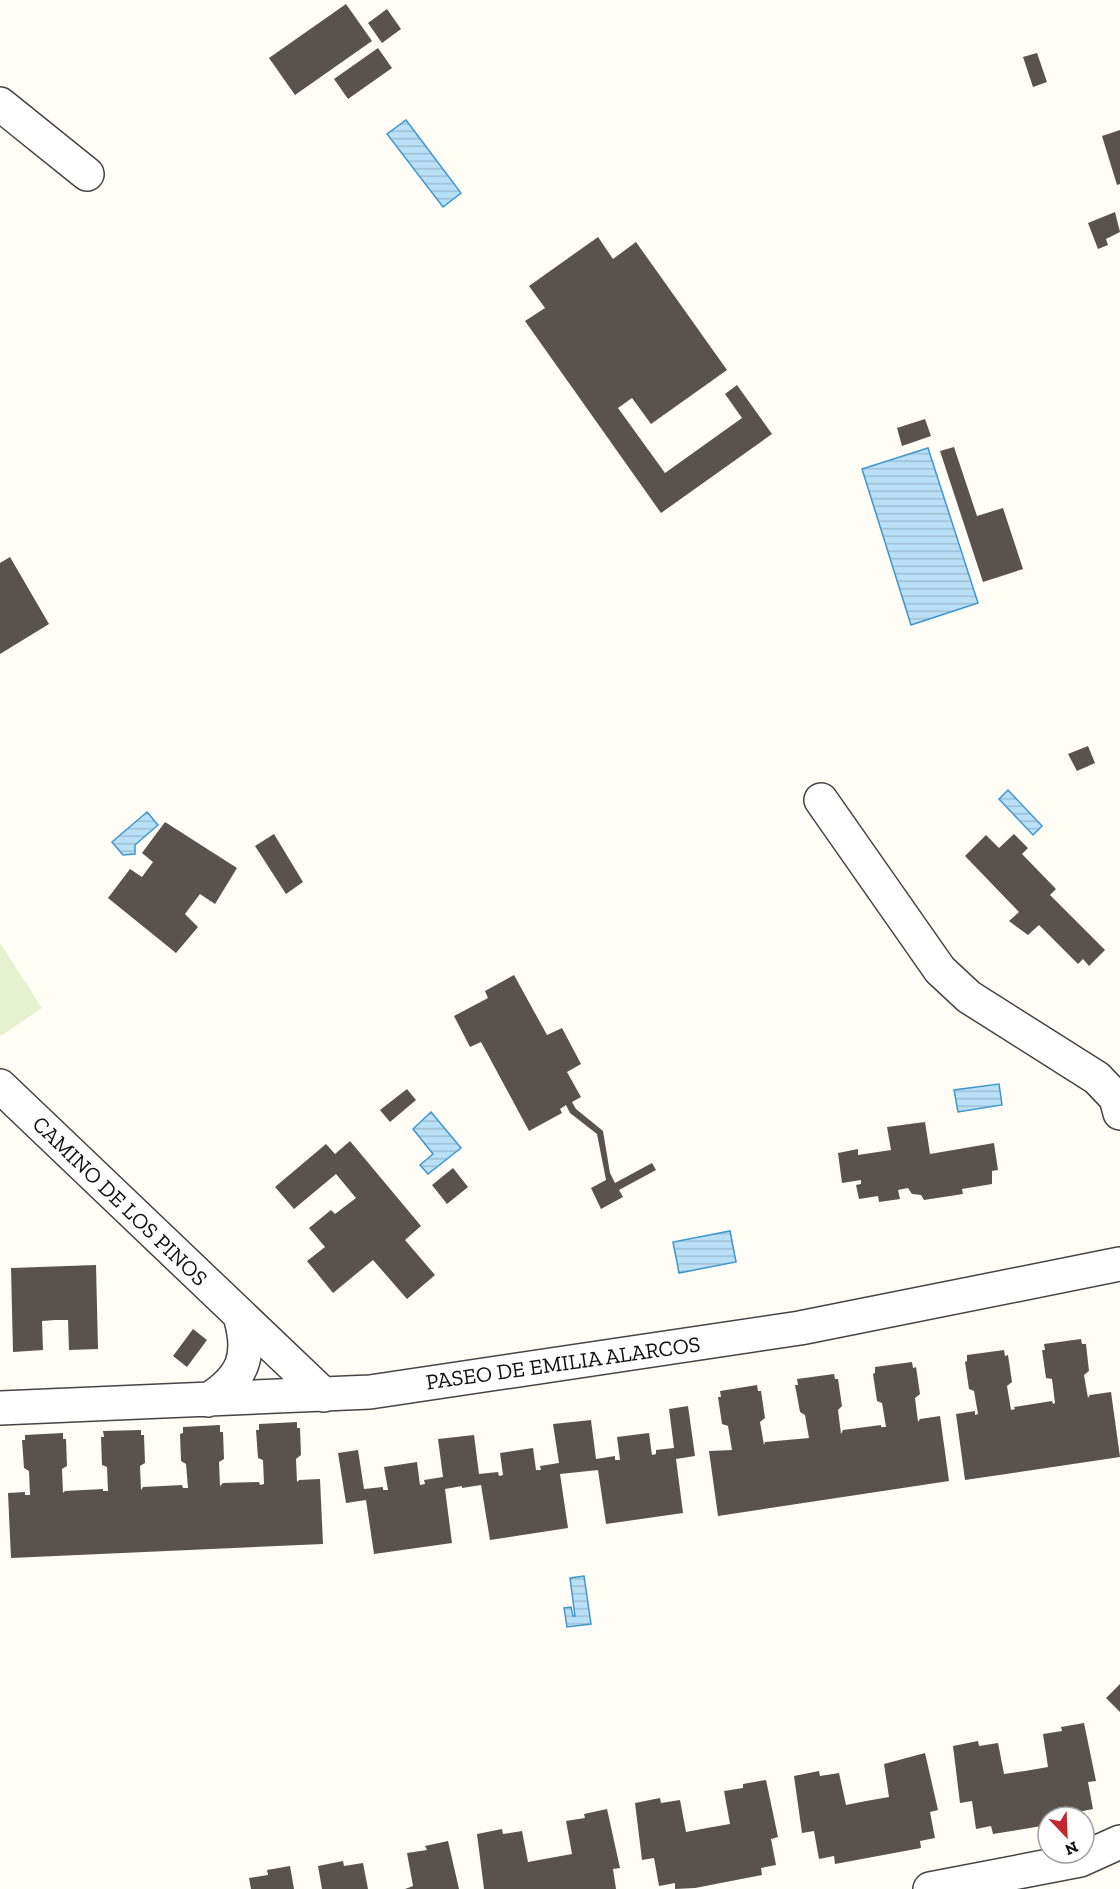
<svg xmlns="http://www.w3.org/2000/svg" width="1120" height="1889" viewBox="0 0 1120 1889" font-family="'Zilla Slab',serif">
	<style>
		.pitch { fill: #e6f2cf }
		.water { fill: url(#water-rules); stroke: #3f96cf; stroke-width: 1.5 }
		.building { fill: #5a524d }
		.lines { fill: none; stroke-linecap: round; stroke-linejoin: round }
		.minor-casing { stroke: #444; stroke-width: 36 }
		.minor { stroke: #fff; stroke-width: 33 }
		.labels { text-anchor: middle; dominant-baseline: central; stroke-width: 6; stroke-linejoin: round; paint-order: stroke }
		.street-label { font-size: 22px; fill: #111; stroke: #fff }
	</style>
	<defs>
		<pattern id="water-rules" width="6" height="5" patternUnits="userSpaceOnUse" patternTransform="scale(1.5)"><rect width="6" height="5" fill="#b9e0f7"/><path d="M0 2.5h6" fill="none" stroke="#9ebfd3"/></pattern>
	</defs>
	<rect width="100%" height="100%" fill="#fffdf5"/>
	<path class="pitch" d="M0,943L42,1008L1,1036L0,1034Z"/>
	<path class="water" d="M406,120L461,193L443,207L387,134Z
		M928,448L978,603L911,625L862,469Z
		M1008,790L1042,826L1033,835L999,799Z
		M147,812L158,825L135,845V854L123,855L112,842Z
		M999,1084L1002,1105L958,1112L954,1090Z
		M431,1112L461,1148L428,1174L420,1165L433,1154L413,1129Z
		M730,1231L736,1262L679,1273L673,1242Z
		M584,1576L591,1624L567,1627L564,1608L571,1607L573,1616H575L570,1578Z"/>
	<path class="building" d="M346,4L372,41L295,95L269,58Z
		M387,9L401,29L382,43L368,23Z
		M378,48L392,68L348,99L334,79Z
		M1037,53L1047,82L1033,87L1023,57Z
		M1120,130V184L1117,185L1102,136Z
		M1115,212L1120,232L1106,239L1108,245L1098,249L1088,223Z
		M598,237L613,259L636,242L727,370L651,424L632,398L618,408L665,473L742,418L725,394L737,385L772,434L661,513L525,321L545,308L529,286Z
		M925,419L931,436L902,446L897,428Z
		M954,447L977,516L1003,508L1023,569L983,582L940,451Z
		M10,557L49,624L0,654V563Z
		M1088,746L1095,763L1077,771L1068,754Z
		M165,822L237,868L215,904L200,894L185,914L198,927L176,953L108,898L130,869L142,877L153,862L142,853Z
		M274,834L303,882L286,894L255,846Z
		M1014,834L1028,848L1022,854L1056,889L1050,895L1105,950L1089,966L1083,959L1078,964L1039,925L1028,935L1009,921L1019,912L965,856L986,835L999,848Z
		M514,975L547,1035L562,1028L581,1064L567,1072L581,1097L572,1102L576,1109L603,1131L610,1173L615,1183L652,1163L656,1170L619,1190L623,1197L601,1209L591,1188L606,1180L597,1134L570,1113L566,1105L560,1109L562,1113L529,1131L481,1042L470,1047L454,1016L488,998L485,991Z
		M407,1089L416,1100L390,1122L380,1110Z
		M925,1122L930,1154L994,1143L998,1170L992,1171V1184L962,1189L963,1194L924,1200L921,1195L912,1194L908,1188L898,1190L900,1199L879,1202L878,1196L859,1199L856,1185L861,1184V1180L842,1183L838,1153L858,1149V1155L891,1150L887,1127Z
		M350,1141L421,1226L405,1240L435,1275L407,1299L373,1260L333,1293L307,1261L325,1247L309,1228L331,1210L335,1214L356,1198L336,1174L294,1209L275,1187L326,1144L335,1154Z
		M453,1168L468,1187L447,1204L432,1185Z
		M96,1265L98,1349L69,1350L68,1320H55L42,1321L43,1350L13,1352L11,1268Z
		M193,1329L207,1340L187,1367L173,1356Z
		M1081,1339L1082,1344H1086L1089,1371L1084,1375L1088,1398L1090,1395L1111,1392L1120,1457L965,1480L956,1414L975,1411V1415L978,1414L974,1391L969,1389L965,1362L967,1361V1355L1004,1350L1005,1356L1008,1355L1012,1382L1007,1386L1011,1410L1015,1409L1014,1407L1052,1401L1053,1404L1055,1403L1052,1379L1046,1378L1042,1350H1045L1044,1344Z
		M912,1362L913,1368L916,1367L920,1394L915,1398L918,1422L920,1419L940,1416L949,1481L718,1516L709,1451L732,1450L728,1426L722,1424L718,1397H721L720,1391L757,1385L758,1391H761L765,1418L760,1422L764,1445L765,1442L809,1438L805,1415L800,1412L795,1385H798L797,1379L834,1374L835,1379H838L842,1406L838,1410L841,1434L843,1430L881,1425V1427H886L882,1403L877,1401L873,1374L875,1373V1367Z
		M688,1406L695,1456L676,1459L683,1513L606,1524L598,1470L560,1474L568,1528L490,1540L481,1485L462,1488V1486L445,1489L452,1543L374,1554L366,1500L346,1503L338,1453L358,1450L364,1489L383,1487V1490H388L384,1467L417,1462L420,1485L425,1484L424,1480L443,1477L438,1439L474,1435L479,1474L498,1472L499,1476L503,1475L500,1453L533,1448L536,1470H541L540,1466L559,1463L553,1424L591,1420L596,1459L615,1456V1460H620L617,1437L649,1433L652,1455L656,1454V1450L674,1448L669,1409Z
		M297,1422V1428H300L301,1455L296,1459L297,1482L299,1480L320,1479L323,1544L11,1558L8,1493L25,1492V1495H30L29,1471L24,1468L22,1440H25V1435L63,1433V1439H66L67,1466L62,1469L63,1493L65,1491L103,1489V1491H108L107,1467L102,1465L101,1437H104L103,1431L141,1430V1435H144L145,1463L140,1466L141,1490L143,1487L182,1485L183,1488H188L186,1464L181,1461L180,1434L183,1433V1427L220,1425V1432H223L224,1459L219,1462L220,1486L223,1483L259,1482L260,1485L264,1484L263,1460L258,1458L256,1430H259V1424Z
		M1120,1684V1712L1106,1698Z
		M1084,1723L1096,1781L1088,1782L1093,1809L1078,1812L1079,1817H1048V1825L993,1834L991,1826L976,1829L972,1801L960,1803L953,1746L978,1741L979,1746L998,1743L1004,1774L1025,1771L1048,1767L1043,1734L1062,1731L1061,1727Z
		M925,1753L938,1810L930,1812L935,1838L920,1841L921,1848L835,1864L834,1856L819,1859L814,1831L802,1833L794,1776L819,1771L820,1776L839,1773L846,1805L866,1801L889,1797L884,1764Z
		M766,1780L778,1837L771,1839L776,1865L761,1868L762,1875L695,1888L675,1889V1883L659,1886L654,1858L642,1860L635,1803L660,1798L661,1803L680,1800L686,1832L707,1828L730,1824L724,1791L743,1788V1784Z
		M607,1809L620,1868L613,1869L616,1889H484L477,1834L502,1829L503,1834L522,1831L528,1862L572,1854L566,1821L585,1818L584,1814Z
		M448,1841L459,1889H405L413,1886L407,1853L427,1850L425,1846Z
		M343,1861L344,1866L363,1863L368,1889H322L318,1866Z
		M290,1866L294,1889H251L249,1878L268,1875L267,1870Z"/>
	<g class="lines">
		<defs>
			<path id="minor" d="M0,104L87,174
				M821,800L940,970L969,997L1097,1078L1116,1098L1120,1113
				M0,1086L324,1395
				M208,1400C243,1378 252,1356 240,1316
				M0,1408L370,1392L800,1328L1120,1264
				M930,1889L1080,1860L1120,1842"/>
		</defs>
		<use href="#minor" class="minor-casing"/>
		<use href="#minor" class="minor"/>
	</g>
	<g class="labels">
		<g class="street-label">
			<text transform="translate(120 1201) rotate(44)">CAMINO DE LOS PINOS</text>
			<text transform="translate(563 1363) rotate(-8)">PASEO DE EMILIA ALARCOS</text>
		</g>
	</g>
	<g transform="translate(1066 1835) rotate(157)"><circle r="28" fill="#ffffff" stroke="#a0a0a0" stroke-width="1.5"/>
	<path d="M0-4.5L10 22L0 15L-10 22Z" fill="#c4262e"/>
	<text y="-9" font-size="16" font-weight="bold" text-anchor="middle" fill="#111111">N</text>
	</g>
</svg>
